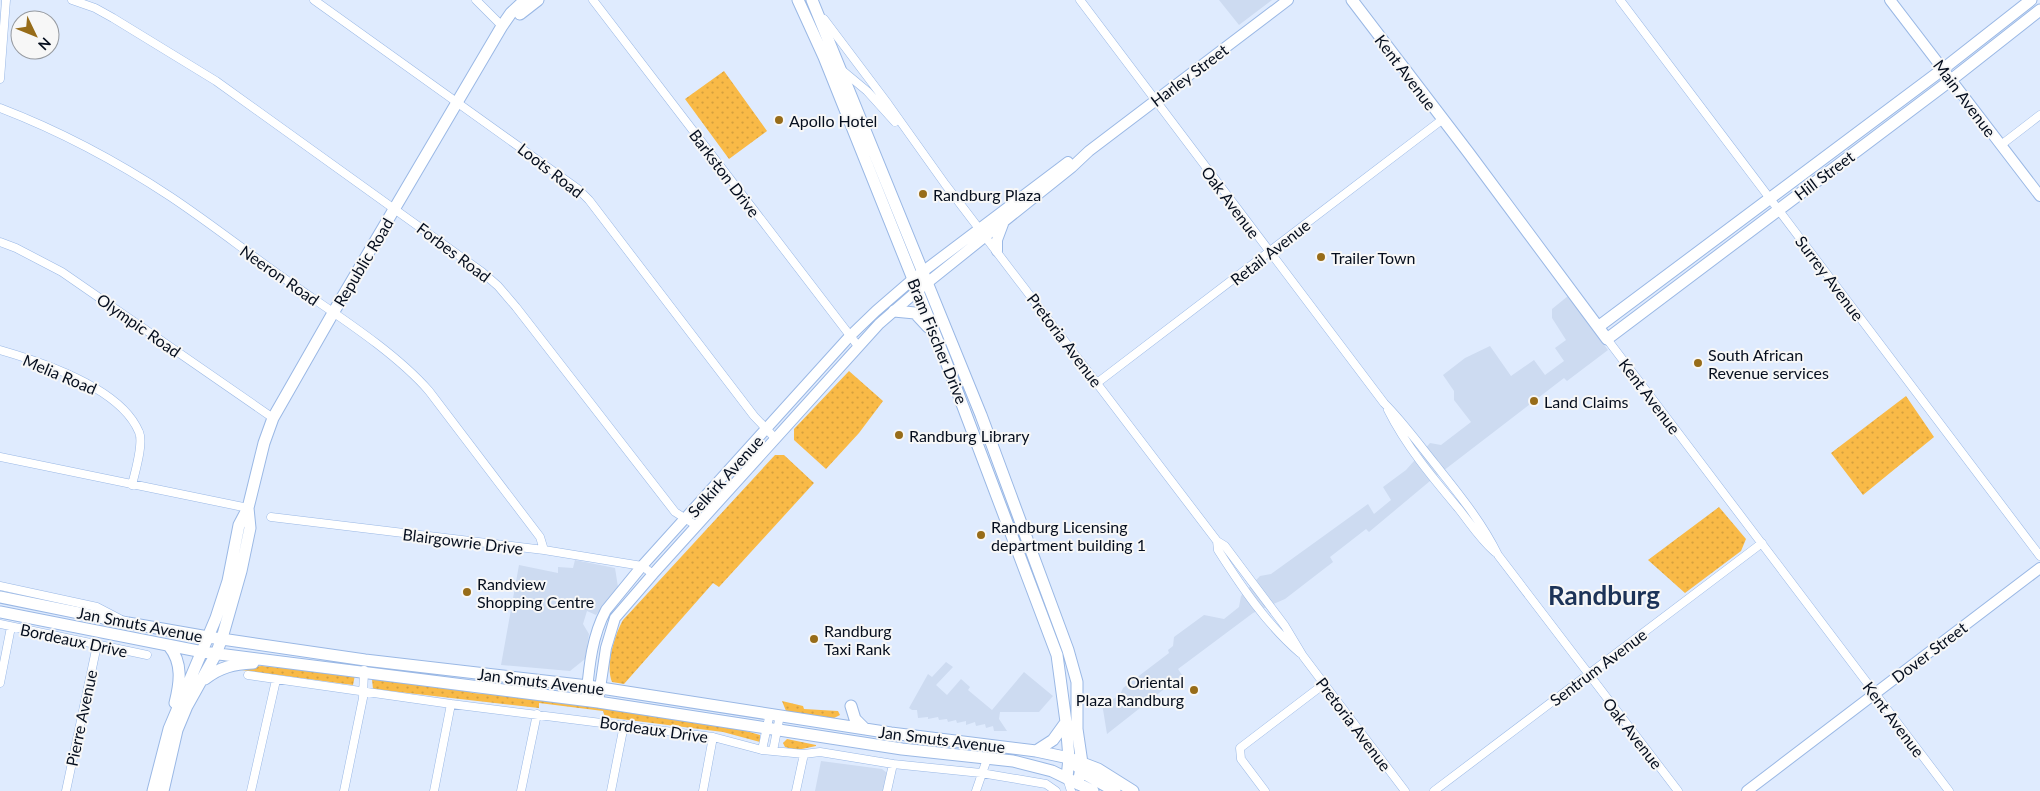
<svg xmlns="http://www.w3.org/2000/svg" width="2040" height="791" viewBox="0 0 2040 791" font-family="Lato,sans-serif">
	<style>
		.built { fill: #cddbf1 }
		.grass { fill: url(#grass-dots) }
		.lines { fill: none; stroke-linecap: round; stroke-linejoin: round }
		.minor-casing { stroke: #9ab8e5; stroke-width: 9 }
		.tertiary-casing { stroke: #9ab8e5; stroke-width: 12 }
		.secondary-casing { stroke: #9ab8e5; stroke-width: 13 }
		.minor { stroke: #fff; stroke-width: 8 }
		.tertiary { stroke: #fff; stroke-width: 10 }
		.secondary { stroke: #fff; stroke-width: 11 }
		.poi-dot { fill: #976c19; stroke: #f7f7f7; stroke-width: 2 }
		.labels { text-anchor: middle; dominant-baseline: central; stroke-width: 4; stroke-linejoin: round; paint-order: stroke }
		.street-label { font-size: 16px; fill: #050e1e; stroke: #f7f7f7 }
		.poi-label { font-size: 16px; fill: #050e1e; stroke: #f7f7f7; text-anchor: start }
		.town-label { font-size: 26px; font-weight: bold; fill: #1c3358; stroke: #f7f7f7 }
	</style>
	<defs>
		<pattern id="grass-dots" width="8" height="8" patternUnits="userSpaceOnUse" patternTransform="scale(1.25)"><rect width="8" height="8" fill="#f9ba47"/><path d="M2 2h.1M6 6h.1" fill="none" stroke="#d49f3e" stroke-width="1.8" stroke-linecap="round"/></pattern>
	</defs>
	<rect width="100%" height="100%" fill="#dfebfe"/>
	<path class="built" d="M1219,0H1272L1239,25Z
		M1568,296L1608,350L1567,381L1564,378L1430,481L1369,532L1366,529L1330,557L1333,562L1285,599L1253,613L1178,669L1182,675L1107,734L1101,697L1113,699L1120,695L1123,688L1169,653L1168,650L1173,646L1174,637L1204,615L1224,619L1239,607L1241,596L1260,576L1271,574L1368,504L1374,514L1391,500L1383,487L1406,470L1430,443L1441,445L1471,422L1454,400V391L1443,375L1465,358L1490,346L1511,376L1534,360L1545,375L1564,361L1555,348L1566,340L1552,318V309Z
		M575,560L615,568L618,587L596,615L587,611L583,624L589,634L585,659L570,671L501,665L519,565L558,573V567L573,568Z
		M946,662L953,667L936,685L947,695L961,679L970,687L968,690L992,710L1024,672L1053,696L1039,712H1000L999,719L1007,731H994L993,726L986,728L985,724L976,726L975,722L966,725V721L957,723L956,720L948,722L947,719L939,720L938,717L928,719V717L918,718L917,710H912L909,708L928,674L932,677Z
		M821,761L882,769L887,773L883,791H815Z"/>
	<path class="grass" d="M724,71L767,131L729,159L685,99Z
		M849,371L883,401L859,433L826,469L794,440V429Z
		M1906,396L1934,437L1863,495L1831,453Z
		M775,455H784L814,483L719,587L713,583L624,684L612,682C605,666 615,634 623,620Z
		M1719,507L1746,539L1741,551L1685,593L1648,560Z
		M262,666L355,675L353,685L234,669Z
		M372,679L457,688L473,693L516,696L722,724L760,735V742L723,732L605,717L603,711L539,703V708L373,689Z
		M782,701L803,706L804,709L838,711L840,715L832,719L786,711Z
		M787,739L816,745V746L797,750L785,747L783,743Z"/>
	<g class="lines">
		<defs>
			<path id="minor" d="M72,0L95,8L113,18L216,81L482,272L498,286L516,307L675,512L697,526
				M314,0L578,189L589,200L754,416L775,438
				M476,0L502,26
				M593,0L858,346
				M1080,0L1384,403C1403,422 1418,443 1435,464C1458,493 1482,522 1498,555L1678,791
				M1620,0L2040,556
				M824,19L888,104L945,184L1217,541L1225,546L1285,626L1303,656L1405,791
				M843,71L867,91L895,122
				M0,79L6,0
				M0,108C60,131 118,162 171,197C213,225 253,257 295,286C338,316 395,352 429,391L540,537L544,550
				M2001,145L2040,115
				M0,242L16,248L62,272L273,418
				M1607,339L1949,791
				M0,350C42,362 121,388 139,432C144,443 135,472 132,485
				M1097,383L1443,119
				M1388,410C1406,446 1432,477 1458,508C1470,523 1480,539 1495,552
				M0,457L248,508
				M271,517L544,550L642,566L653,574
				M1217,541L1218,550C1241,586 1267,625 1300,653
				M0,586L97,607L120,619
				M0,624L147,655
				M248,675L451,704L713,737L762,750L804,754L820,752L893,764L981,773L1046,784L1056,791
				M0,683L11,627
				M762,750L770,713
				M773,751L780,715
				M1067,778L1071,791
				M66,791L97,645
				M251,791L276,680
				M344,791L363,698L364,670
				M434,791L451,704
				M521,791L537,714
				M611,791L624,725
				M703,791L713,737
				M796,791L804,754
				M887,791L893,764
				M976,791L987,759
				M1265,791L1241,759L1240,748L1324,684
				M1434,791L1762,543"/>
			<path id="tertiary" d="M1890,0L2040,196
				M997,251V240L1003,224
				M586,700C589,669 591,638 606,610L642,566L849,337L876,311L913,279L1068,162
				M598,702L606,648L615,618L653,574L879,324L917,291L1072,167L1089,151L1288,0
				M1747,791L2040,568"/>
			<path id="secondary" d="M798,0L824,57L945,359L1057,655L1066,722L1069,758L1067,778
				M812,0L981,415L1068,650L1077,682V729L1082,763L1078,784
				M1352,0L1468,152L1607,339L1951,80L2040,10
				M520,14L538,0
				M894,311L915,313L928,327
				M1598,327L1943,69L2031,0
				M0,597L128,623L208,637L365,660L588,686L891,733L1036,751L1069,758L1098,769L1133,791
				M0,612L203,652L598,702L902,749L1013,761L1052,771L1093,791
				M169,646C183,663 180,683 175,703
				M205,679C220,667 234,664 253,663
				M851,706L855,719L865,729
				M1036,751L1053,740L1066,722
				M1077,766L1085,774L1115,791
				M153,791L169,729L216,618L228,581L239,525L248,508L264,443L273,418L333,313L502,26L511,13L525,0
				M163,791L177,730L187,706L216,654L222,638L241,571L250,528L248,508"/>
		</defs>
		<use href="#minor" class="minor-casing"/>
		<use href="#tertiary" class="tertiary-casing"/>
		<use href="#secondary" class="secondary-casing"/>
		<use href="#minor" class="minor"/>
		<use href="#tertiary" class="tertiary"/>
		<use href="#secondary" class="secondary"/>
	</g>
	<g class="poi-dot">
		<circle cx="779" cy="120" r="5"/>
		<circle cx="923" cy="194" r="5"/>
		<circle cx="1321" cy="257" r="5"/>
		<circle cx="1698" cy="363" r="5"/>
		<circle cx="1534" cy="401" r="5"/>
		<circle cx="899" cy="435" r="5"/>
		<circle cx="981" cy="535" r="5"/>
		<circle cx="467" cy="592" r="5"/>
		<circle cx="814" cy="639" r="5"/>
		<circle cx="1194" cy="690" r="5"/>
	</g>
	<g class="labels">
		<g class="street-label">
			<text transform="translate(1406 72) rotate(53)">Kent Avenue</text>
			<text transform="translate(1189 75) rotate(-37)">Harley Street</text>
			<text transform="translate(1965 98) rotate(53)">Main Avenue</text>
			<text transform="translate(551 170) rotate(38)">Loots Road</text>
			<text transform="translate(725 173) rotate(53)">Barkston Drive</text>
			<text transform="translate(1824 175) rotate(-37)">Hill Street</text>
			<text transform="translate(1231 202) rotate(53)">Oak Avenue</text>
			<text transform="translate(454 252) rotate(37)">Forbes Road</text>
			<text transform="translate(1270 252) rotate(-38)">Retail Avenue</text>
			<text transform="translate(363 262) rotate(-59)">Republic Road</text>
			<text transform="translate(280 275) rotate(35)">Neeron Road</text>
			<text transform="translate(1830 278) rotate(53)">Surrey Avenue</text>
			<text transform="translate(139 325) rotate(35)">Olympic Road</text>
			<text transform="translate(1065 340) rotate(53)">Pretoria Avenue</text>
			<text transform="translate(938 341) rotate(68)">Bram Fischer Drive</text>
			<text transform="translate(60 374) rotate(23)">Melia Road</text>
			<text transform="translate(1650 396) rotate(53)">Kent Avenue</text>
			<text transform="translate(725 476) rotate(-48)">Selkirk Avenue</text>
			<text transform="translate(463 541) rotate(7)">Blairgowrie Drive</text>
			<text transform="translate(140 624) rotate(11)">Jan Smuts Avenue</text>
			<text transform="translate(74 640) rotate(12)">Bordeaux Drive</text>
			<text transform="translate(1929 652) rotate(-37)">Dover Street</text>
			<text transform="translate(1598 667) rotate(-37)">Sentrum Avenue</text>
			<text transform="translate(541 681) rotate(7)">Jan Smuts Avenue</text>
			<text transform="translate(81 718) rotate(-78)">Pierre Avenue</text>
			<text transform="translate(1894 719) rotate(53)">Kent Avenue</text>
			<text transform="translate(1354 724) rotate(53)">Pretoria Avenue</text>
			<text transform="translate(654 729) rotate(8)">Bordeaux Drive</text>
			<text transform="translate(1633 733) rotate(52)">Oak Avenue</text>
			<text transform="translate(942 739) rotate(7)">Jan Smuts Avenue</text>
		</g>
		<g class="poi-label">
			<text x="789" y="120">Apollo Hotel</text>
			<text x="933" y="194">Randburg Plaza</text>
			<text x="1331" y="257">Trailer Town</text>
			<text x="1708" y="354">South African<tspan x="1708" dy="18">Revenue services</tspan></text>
			<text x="1544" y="401">Land Claims</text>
			<text x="909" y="435">Randburg Library</text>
			<text x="991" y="526">Randburg Licensing<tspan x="991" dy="18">department building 1</tspan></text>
			<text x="477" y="583">Randview<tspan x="477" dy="18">Shopping Centre</tspan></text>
			<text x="824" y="630">Randburg<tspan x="824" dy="18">Taxi Rank</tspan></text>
			<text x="1184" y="681" text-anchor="end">Oriental<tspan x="1184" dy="18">Plaza Randburg</tspan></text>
		</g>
		<g class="town-label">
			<text x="1604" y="595">Randburg</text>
		</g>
	</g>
	<g transform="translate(35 35) rotate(133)"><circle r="24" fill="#f7f7f7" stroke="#969aa0"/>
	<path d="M0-4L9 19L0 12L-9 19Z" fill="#976c19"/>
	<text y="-8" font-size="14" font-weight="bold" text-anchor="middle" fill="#050e1e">N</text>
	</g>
</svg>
